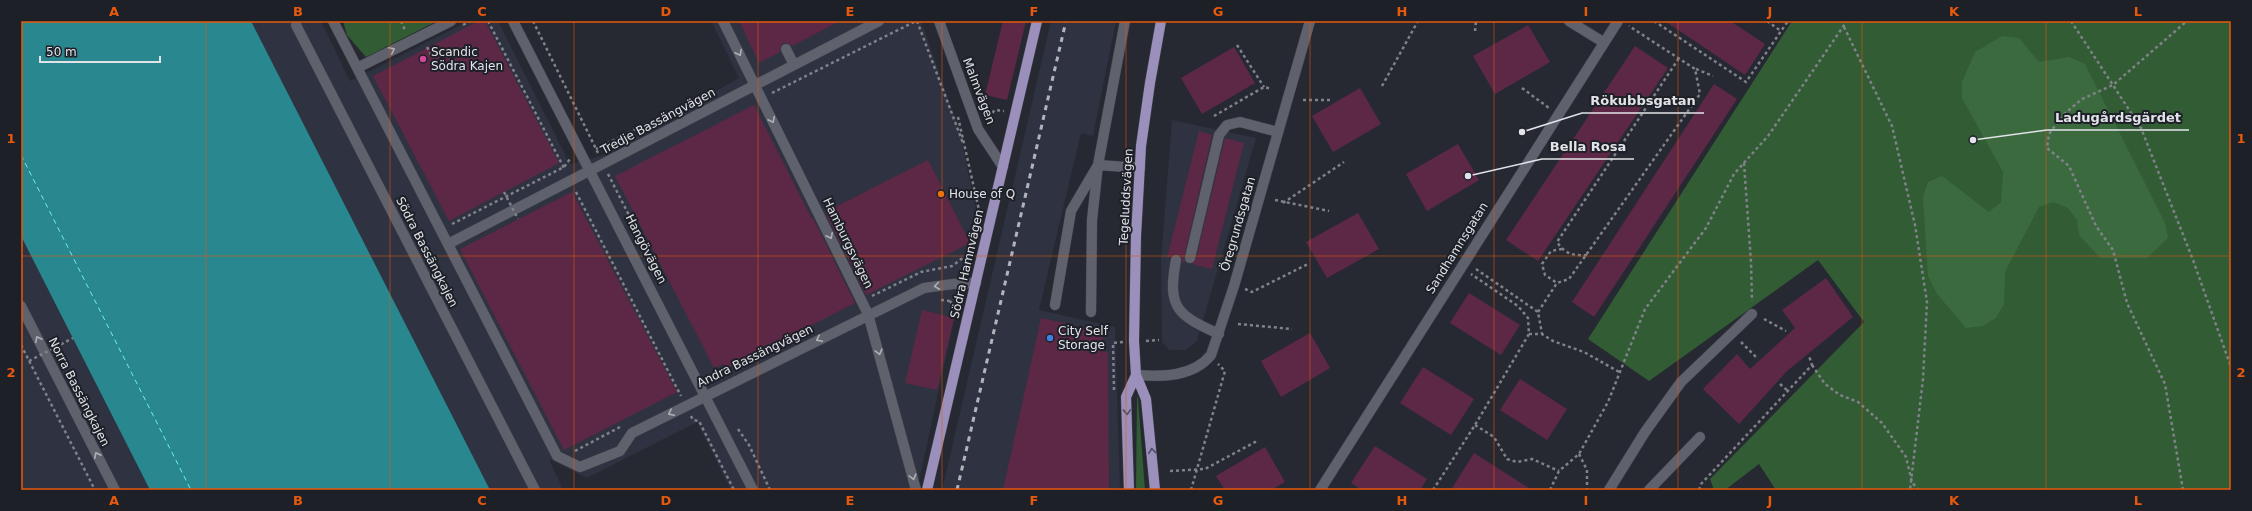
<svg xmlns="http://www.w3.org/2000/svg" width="2252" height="511" viewBox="0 0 2252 511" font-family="'DejaVu Sans',sans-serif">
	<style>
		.built { fill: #2e3241 }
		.green { fill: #315c34 }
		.forest { fill: #3c6a3f }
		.water { fill: #29888f }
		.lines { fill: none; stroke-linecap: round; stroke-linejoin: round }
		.ferry { stroke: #6aedf7; stroke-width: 1; stroke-dasharray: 5 4; stroke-linecap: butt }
		.building { fill: #5d2846 }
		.minor-casing { stroke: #42444c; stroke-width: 11 }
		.major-casing { stroke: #42444c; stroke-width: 11 }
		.path { stroke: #808289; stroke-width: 2.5; stroke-dasharray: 3 3; stroke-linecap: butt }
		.minor { stroke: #5f626d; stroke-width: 10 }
		.major { stroke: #9a90bb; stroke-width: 10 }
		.rail { stroke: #b3b4bb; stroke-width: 3; stroke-dasharray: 5 5; stroke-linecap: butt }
		.path-bridge { stroke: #808289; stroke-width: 2.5; stroke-dasharray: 3 3; stroke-linecap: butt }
		.oneway { stroke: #aeafb7 }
		.oneway2 { stroke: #504d63 }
		.grid { fill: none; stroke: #e8590c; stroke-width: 1; stroke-opacity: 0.55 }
		.hotel-dot { fill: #d1479c; stroke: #1e2028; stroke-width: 1.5 }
		.food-dot { fill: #e8710a; stroke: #1e2028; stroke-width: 1.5 }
		.shop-dot { fill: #3f7fe0; stroke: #1e2028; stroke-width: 1.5 }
		.labels { text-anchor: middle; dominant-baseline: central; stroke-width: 4; stroke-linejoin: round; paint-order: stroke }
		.poi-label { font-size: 12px; fill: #e2e3e9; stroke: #1e2028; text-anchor: start }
		.street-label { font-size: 12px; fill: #e2e3e9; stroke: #1e2028 }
		.leader { fill: none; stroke: #e2e3e9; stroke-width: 1.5 }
		.callout-dot { fill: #e2e3e9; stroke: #1e2028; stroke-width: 1.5 }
		.callout-label { font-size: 13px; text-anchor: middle; font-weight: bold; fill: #e2e3e9; stroke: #1e2028; stroke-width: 4; stroke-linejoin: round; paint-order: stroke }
		.neatline { fill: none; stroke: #e8590c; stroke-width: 1.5 }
		.grid-label { font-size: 13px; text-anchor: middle; font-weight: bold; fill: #e8590c }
	</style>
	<rect width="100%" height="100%" fill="#272932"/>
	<path class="built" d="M251,21H321L350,81L469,21H498L570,164L601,156L739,78L711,21H921L959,129L977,215L917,490H731L697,422L587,478L549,459L563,490H490Z
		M1051,21H1116L1093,136L1081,133L1039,310L1115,327L1120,490H942Z
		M1172,120L1256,138L1197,341L1186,350H1169L1162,342L1161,260Z
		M21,236L73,338L150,490H21Z"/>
	<path class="green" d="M343,21H437L366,57L347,35Z
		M1792,21H2231V490H1776L1759,464L1725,490H1714L1710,479L1864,322L1818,260L1649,381L1588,339Z
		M1137,397L1138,398L1145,490H1136Z"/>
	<path class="forest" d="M2002,36L2019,38L2039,62L2069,57L2085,64L2165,223L2168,238L2147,258H2100L2079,235L2077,220L2068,208L2053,202L2039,207L2005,272L2004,304L1996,318L1983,326L1966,328L1937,294L1928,276L1923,197L1928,182L1942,176L1989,212L2001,202L2003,172L1962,98V82L1975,52Z"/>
	<path class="water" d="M21,21H251L490,490H150L21,236Z"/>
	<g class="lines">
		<path class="ferry" d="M21,155L191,490"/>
	</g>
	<path class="building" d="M479,21H485L559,163L449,221L373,76Z
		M739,21H840L792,46L787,43H783L780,48V52L759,63Z
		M1003,21H1026L1007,100L985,95Z
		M1665,21H1730L1765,44L1745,75Z
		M1528,25L1550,62L1495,94L1473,56Z
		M1635,46L1668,68L1538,261L1506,240Z
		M1234,47L1255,83L1202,114L1181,78Z
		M1714,84L1737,99L1594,317L1572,302Z
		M1360,88L1381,124L1333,152L1312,116Z
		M754,105L812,219L813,218L855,303L726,369L724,364L714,368L615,176Z
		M1199,131L1212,135L1184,257L1185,262H1182V257L1177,254L1167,258Z
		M1225,138L1244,143L1212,269L1192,264L1196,259Z
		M1458,144L1479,180L1427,211L1406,174Z
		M928,160L970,243L866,295L825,212Z
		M572,192L677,392L564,450L460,249Z
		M1358,213L1379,249L1327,278L1306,242Z
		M1826,278L1853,317L1787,371L1739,424L1703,389L1737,354L1750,369L1795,328L1782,310Z
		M1469,293L1520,325L1501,355L1450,323Z
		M922,310L954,318L937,390L905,383Z
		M1041,318L1104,332L1100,351L1108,352L1109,490H1003Z
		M1310,333L1330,368L1281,397L1261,361Z
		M1423,367L1474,399L1451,435L1400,403Z
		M1520,379L1567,409L1547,440L1500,410Z
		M1375,446L1427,479L1420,490H1362L1351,483Z
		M1265,447L1285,482L1271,490H1225L1216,476Z
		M1474,453L1532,490H1451Z"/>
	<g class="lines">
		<defs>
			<path id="minor" d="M333,21L557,456L580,467L620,451L632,433L924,288L953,284L976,283
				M513,21L753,490
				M723,21L868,314L916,490
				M939,21L978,129L1003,167
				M1569,21L1603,42
				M296,25L535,490
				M786,49L794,65
				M357,68L451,21
				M448,244L879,21
				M1190,258L1219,135L1227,125L1240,122L1278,132
				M1176,260C1167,308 1177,315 1219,334
				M1055,305L1071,211L1098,165L1125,21
				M21,306L115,490
				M1091,312L1092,220L1098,165L1140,168
				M1136,375C1162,377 1193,377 1211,355L1234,286L1310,21
				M1320,490L1618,21
				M1609,490L1645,432L1681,382L1752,314
				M1649,490L1700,437"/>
			<path id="major" d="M927,490L1037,21
				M1129,490L1126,397L1136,375
				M1155,490L1146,399L1136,375L1134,341L1136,236L1141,146L1150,83L1161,21"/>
		</defs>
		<use href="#minor" class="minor-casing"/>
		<use href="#major" class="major-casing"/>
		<path class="path" d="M401,21L405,30
			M488,21L565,170
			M533,21L598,153
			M917,21L963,143
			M1654,21L1746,82L1788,21
			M1767,21L1781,31
			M2071,21L2141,128L2193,260L2231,367
			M463,25L470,21
			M1844,27L1892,126L1915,225L1927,302L1923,379L1910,490
			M1475,31L1476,21
			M1237,45L1264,87
			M427,47L432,57
			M1696,69L1713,76
			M1382,86L1418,21
			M1522,88L1549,108
			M772,93L916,21
			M1303,100H1332
			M1214,116L1264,87L1272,89
			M958,117L979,210
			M988,117L995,110L1004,111
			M596,149L684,105
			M1744,163L1751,262L1752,301
			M608,174L661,278
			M576,192L681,396
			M1275,200L1329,211
			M1283,203L1344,162
			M452,224L564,167L570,159
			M1562,249L1551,251L1542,264L1545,275L1557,283L1569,279L1700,94L1695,69L1629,26
			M1587,255C1573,256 1565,254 1557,242L1679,58
			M1476,269L1538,312L1542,334
			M1245,289L1252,292L1308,264
			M872,296L921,272L952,266L968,254
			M941,300L950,301
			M950,301L956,310
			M1538,312L1557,283
			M1764,319L1786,331
			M1238,324L1292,329
			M1529,334H1542L1553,341L1584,352L1621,373
			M1146,341L1159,340
			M1741,342L1758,359
			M21,345L95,490
			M1812,365L1825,384L1840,395L1858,402L1882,423L1906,457L1912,482L1918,490
			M1780,384L1788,391
			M1114,390L1113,343L1123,342
			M691,416L693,420L699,421L734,490
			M1475,425L1494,437L1507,459L1517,462L1532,459L1559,471
			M738,429L749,445L770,490
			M575,451L620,427
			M1579,454L1587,470V490
			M1170,471L1205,469L1257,441
			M1191,490L1225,371L1218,364
			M1433,490L1475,425L1529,334L1528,318L1518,306L1471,274
			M1550,490L1559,471L1579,454L1608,402L1645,309L1706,228L1734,174L1768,136L1847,21
			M1699,490L1701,484L1812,365L1809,356
			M2183,490L2165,384L2127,303L2113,250L2096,226L2069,166L2047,148L2049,134L2063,115L2082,99L2113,85L2187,21"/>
		<use href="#minor" class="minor"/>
		<use href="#major" class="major"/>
		<path class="rail" d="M957,490L1066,21"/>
		<path class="path-bridge" d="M504,192L518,219
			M29,361L73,338"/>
	</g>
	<defs><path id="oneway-chevron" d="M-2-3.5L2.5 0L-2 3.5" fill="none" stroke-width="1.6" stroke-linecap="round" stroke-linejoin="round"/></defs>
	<g class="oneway">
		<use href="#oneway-chevron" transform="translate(392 50) rotate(-26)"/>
		<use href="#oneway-chevron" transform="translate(739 53) rotate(63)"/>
		<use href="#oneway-chevron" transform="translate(772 120) rotate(63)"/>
		<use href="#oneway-chevron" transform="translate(830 236) rotate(64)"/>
		<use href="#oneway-chevron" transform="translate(937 286) rotate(172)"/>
		<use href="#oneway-chevron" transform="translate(38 339) rotate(-117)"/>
		<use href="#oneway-chevron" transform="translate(819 339) rotate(154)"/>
		<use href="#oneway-chevron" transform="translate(879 352) rotate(75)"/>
		<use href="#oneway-chevron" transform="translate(671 413) rotate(153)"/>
		<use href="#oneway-chevron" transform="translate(97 455) rotate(-117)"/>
		<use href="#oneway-chevron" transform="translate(913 477) rotate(75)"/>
	</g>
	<g class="oneway2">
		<use href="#oneway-chevron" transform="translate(1127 412) rotate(88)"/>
		<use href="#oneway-chevron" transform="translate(1152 451) rotate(-96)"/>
	</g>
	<path class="grid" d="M206,21V490M390,21V490M574,21V490M758,21V490M942,21V490M1126,21V490M1310,21V490M1494,21V490M1678,21V490M1862,21V490M2046,21V490M21,256H2231"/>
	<circle class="hotel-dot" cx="423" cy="59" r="4"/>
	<circle class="food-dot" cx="941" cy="194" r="4"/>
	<circle class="shop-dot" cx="1050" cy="338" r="4"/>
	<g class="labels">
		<g class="poi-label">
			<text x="431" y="52">Scandic<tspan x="431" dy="14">Södra Kajen</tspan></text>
			<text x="949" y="194">House of Q</text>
			<text x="1058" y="331">City Self<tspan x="1058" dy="14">Storage</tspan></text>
		</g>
		<g class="street-label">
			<text transform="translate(979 91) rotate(69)">Malmvägen</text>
			<text transform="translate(658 121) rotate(-28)">Tredje Bassängvägen</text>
			<text transform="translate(1126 197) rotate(-87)">Tegeluddsvägen</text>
			<text transform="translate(1238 224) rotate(-74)">Öregrundsgatan</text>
			<text transform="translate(848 243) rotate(64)">Hamburgsvägen</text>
			<text transform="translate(1457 248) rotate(-58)">Sandhamnsgatan</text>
			<text transform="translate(646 249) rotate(63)">Hangövägen</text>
			<text transform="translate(427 252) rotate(63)">Södra Bassängkajen</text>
			<text transform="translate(967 264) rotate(-77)">Södra Hamnvägen</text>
			<text transform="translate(755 356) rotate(-26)">Andra Bassängvägen</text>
			<text transform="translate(79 392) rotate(63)">Norra Bassängkajen</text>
		</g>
	</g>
	<path class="leader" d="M1522 132L1582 113H1704M1973 140L2047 130H2189M1468 176L1542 159H1634"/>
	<g class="callout-dot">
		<circle cx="1522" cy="132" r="4"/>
		<circle cx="1973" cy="140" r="4"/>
		<circle cx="1468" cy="176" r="4"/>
	</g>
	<g class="callout-label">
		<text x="1643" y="105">Rökubbsgatan</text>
		<text x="2118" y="122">Ladugårdsgärdet</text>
		<text x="1588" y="151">Bella Rosa</text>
	</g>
	<rect width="2252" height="511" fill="none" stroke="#1e2028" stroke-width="44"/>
	<path d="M40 56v6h120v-6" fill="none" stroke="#e2e3e9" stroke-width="2"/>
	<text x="46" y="56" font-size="12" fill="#e2e3e9" stroke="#1e2028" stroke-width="3" paint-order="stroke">50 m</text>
	<rect x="22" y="22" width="2208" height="467" class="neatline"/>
	<g class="grid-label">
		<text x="114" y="16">A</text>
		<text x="298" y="16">B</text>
		<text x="482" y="16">C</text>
		<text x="666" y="16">D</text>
		<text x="850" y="16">E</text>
		<text x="1034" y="16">F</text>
		<text x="1218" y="16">G</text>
		<text x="1402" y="16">H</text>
		<text x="1586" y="16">I</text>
		<text x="1770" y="16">J</text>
		<text x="1954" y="16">K</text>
		<text x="2138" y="16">L</text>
		<text x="11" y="143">1</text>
		<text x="2241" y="143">1</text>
		<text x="11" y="377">2</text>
		<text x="2241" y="377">2</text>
		<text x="114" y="505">A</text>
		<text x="298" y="505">B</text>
		<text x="482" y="505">C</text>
		<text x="666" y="505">D</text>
		<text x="850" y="505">E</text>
		<text x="1034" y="505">F</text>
		<text x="1218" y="505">G</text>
		<text x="1402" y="505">H</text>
		<text x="1586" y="505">I</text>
		<text x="1770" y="505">J</text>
		<text x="1954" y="505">K</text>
		<text x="2138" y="505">L</text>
	</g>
</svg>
